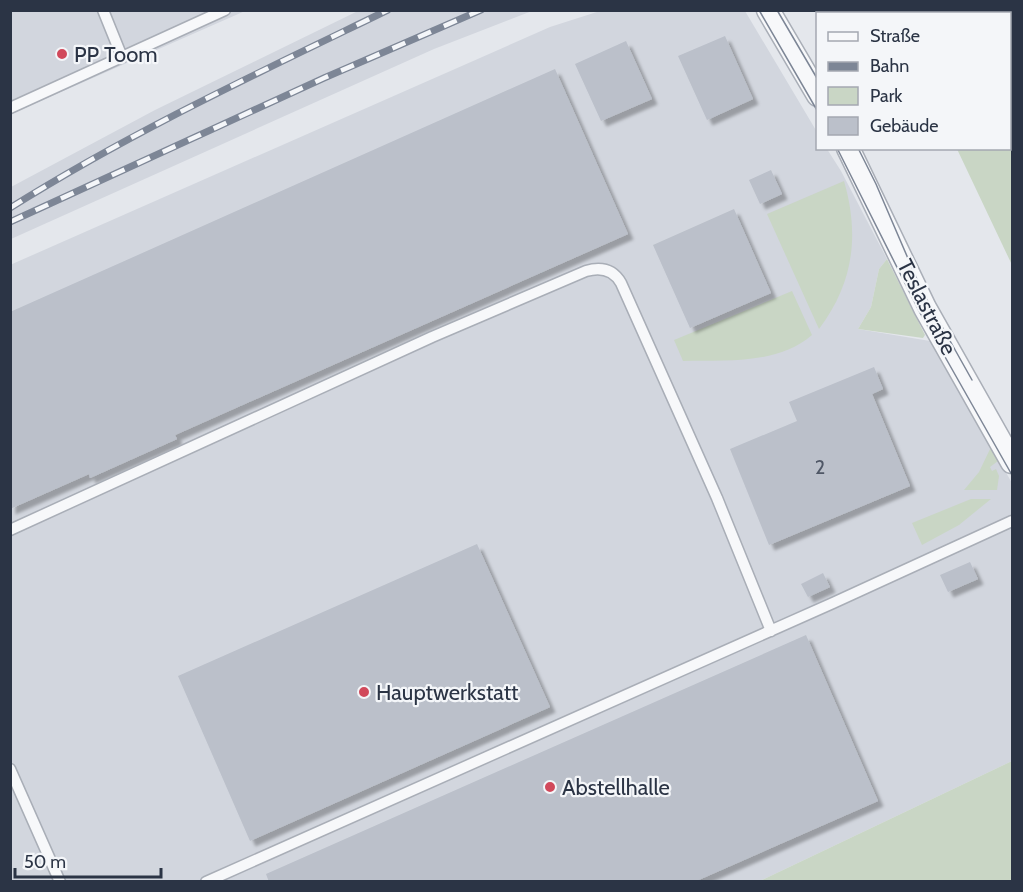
<svg xmlns="http://www.w3.org/2000/svg" width="1023" height="892" viewBox="0 0 1023 892" font-family="Cabin,sans-serif">
	<style>
		.built { fill: #d2d6de }
		.green { fill: #c9d6c5 }
		.building { fill: #bbc0ca; filter: url(#shadow) }
		.lines { fill: none; stroke-linecap: round; stroke-linejoin: round }
		.lane-casing { stroke: #a9aeb7; stroke-width: 13 }
		.street-casing { stroke: #a9aeb7; stroke-width: 25 }
		.lane { stroke: #f7f8fa; stroke-width: 10 }
		.street { stroke: #f7f8fa; stroke-width: 22 }
		.tram { stroke: #7d8696; stroke-width: 1.5 }
		.rail-casing { stroke: #7d8696; stroke-width: 7 }
		.rail { stroke: #f4f6f9; stroke-width: 4.5; stroke-dasharray: 14; stroke-linecap: butt }
		.poi-dot { fill: #d1495b; stroke: #f4f6f9; stroke-width: 2 }
		.labels { text-anchor: middle; dominant-baseline: central; stroke-width: 4.5; stroke-linejoin: round; paint-order: stroke }
		.number-label { font-size: 20px; fill: #4f5766 }
		.poi-label { font-size: 22px; fill: #2b3445; stroke: #f4f6f9; text-anchor: start }
		.street-label { font-size: 22px; fill: #2b3445; stroke: #f4f6f9 }
	</style>
	<defs>
		<filter id="shadow"><feDropShadow dx="5.5" dy="5.5" stdDeviation="1.5" flood-color="#0004"/></filter>
	</defs>
	<rect width="100%" height="100%" fill="#e4e7ec"/>
	<path class="built" d="M360,10L532,11L434,49L11,239V187L155,110Z
		M11,11H245L11,114Z
		M600,11H745L817,132L818,148L827,149L841,171L887,259L879,269L871,307L858,329L930,341L1012,483V761L760,881H11L10,265L550,27Z"/>
	<path class="green" d="M891,11H1012V265L957,149L1010,148V14H892Z
		M844,181C860,236 853,284 819,329L767,214Z
		M887,259L925,335L923,338L858,329L871,307L879,269Z
		M792,291L812,335C777,365 727,360 683,361L674,340Z
		M991,447L998,461L990,467L992,471L996,469L999,476L997,490H964L979,472Z
		M971,499H991L959,525L922,545L912,523Z
		M1012,761V881H760Z"/>
	<path class="building" d="M725,36L753,99L707,120L678,56Z
		M626,41L652,99L601,121L575,64Z
		M555,69L628,234L175,435L177,439L90,478L89,474L10,509V312Z
		M771,170L782,194L760,204L749,180Z
		M734,209L771,293L690,328L653,245Z
		M874,367L883,389L872,394L910,486L769,545L730,449L797,421L789,402Z
		M477,544L550,707L250,841L178,676Z
		M970,562L978,579L948,592L940,575Z
		M823,573L830,587L808,597L801,584Z
		M806,635L878,801L694,882H269L266,874Z"/>
	<g class="lines">
		<defs>
			<path id="lane" d="M103,10L122,57
				M10,108L225,10
				M10,530L432,337L586,271C600,267 613,269 621,283L717,498L771,631
				M10,769L60,882
				M206,882L833,603L1012,521"/>
			<path id="street" d="M768,10L818,95
				M848,148L925,308L1012,462"/>
		</defs>
		<use href="#lane" class="lane-casing"/>
		<use href="#street" class="street-casing"/>
		<use href="#lane" class="lane"/>
		<use href="#street" class="street"/>
		<path class="tram" d="M759,10L818,112
			M777,10L818,80
			M837,148L919,311L1012,475
			M858,148L876,184L922,291L972,380"/>
		<defs>
			<path id="rail" d="M10,208C131,132 260,72 388,10
				M10,222L324,78L481,10"/>
		</defs>
		<use href="#rail" class="rail-casing"/>
		<use href="#rail" class="rail"/>
	</g>
	<g class="poi-dot">
		<circle cx="62" cy="54" r="6"/>
		<circle cx="364" cy="692" r="6"/>
		<circle cx="550" cy="787" r="6"/>
	</g>
	<g class="labels">
		<g class="number-label">
			<text x="820" y="467">2</text>
		</g>
		<g class="poi-label">
			<text x="74" y="54">PP Toom</text>
			<text x="376" y="692">Hauptwerkstatt</text>
			<text x="562" y="787">Abstellhalle</text>
		</g>
		<g class="street-label">
			<text transform="translate(927 307) rotate(63)">Teslastraße</text>
		</g>
	</g>
	<rect width="1023" height="892" fill="none" stroke="#2b3445" stroke-width="24"/>
	<rect x="816" y="12" width="195" height="138" fill="#f4f6f9" stroke="#a4a8b1" stroke-width="1.5"/>
	<rect x="828" y="32" width="30" height="9" fill="#f7f8fa" stroke="#a4a8b1" stroke-width="1.5"/>
	<text x="870" y="42" font-size="18" fill="#2b3445">Straße</text>
	<rect x="828" y="62" width="30" height="9" fill="#7d8696" stroke="#a4a8b1" stroke-width="1.5"/>
	<text x="870" y="72" font-size="18" fill="#2b3445">Bahn</text>
	<rect x="828" y="87" width="30" height="18" fill="#c9d6c5" stroke="#a4a8b1" stroke-width="1.5"/>
	<text x="870" y="102" font-size="18" fill="#2b3445">Park</text>
	<rect x="828" y="117" width="30" height="18" fill="#bbc0ca" stroke="#a4a8b1" stroke-width="1.5"/>
	<text x="870" y="132" font-size="18" fill="#2b3445">Gebäude</text>
	<path d="M15 868v9h146v-9" fill="none" stroke="#2b3445" stroke-width="3"/>
	<text x="24" y="868" font-size="18" fill="#2b3445" stroke="#f4f6f9" stroke-width="4.5" paint-order="stroke">50 m</text>
</svg>
